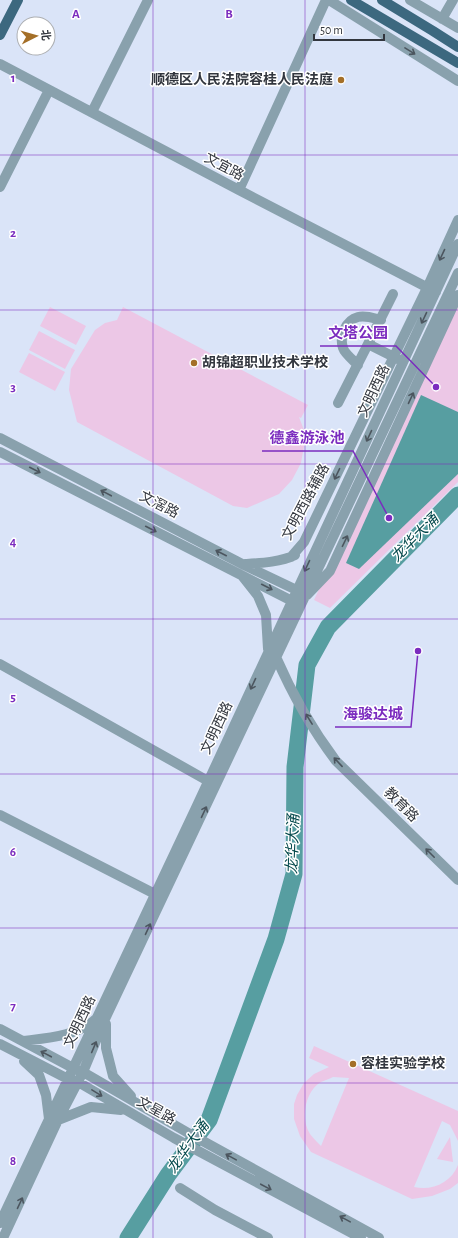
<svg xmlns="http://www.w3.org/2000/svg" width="458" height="1238" viewBox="0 0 458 1238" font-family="'Alegreya Sans','Noto Sans SC',sans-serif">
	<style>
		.green { fill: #ecc7e6; fill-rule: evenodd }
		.water { fill: #579ea1 }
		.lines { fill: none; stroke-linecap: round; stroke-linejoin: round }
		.river { stroke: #579ea1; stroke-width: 17 }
		.minor { stroke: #89a1ad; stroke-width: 10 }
		.major { stroke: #3c687f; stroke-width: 10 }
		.oneway { stroke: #4c565f }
		.grid { fill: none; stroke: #7b2cbf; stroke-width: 1; stroke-opacity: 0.55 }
		.poi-dot { fill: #a46f28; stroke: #fff; stroke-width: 1.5 }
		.labels { text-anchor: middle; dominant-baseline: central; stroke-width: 3; stroke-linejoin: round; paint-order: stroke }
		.poi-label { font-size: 14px; font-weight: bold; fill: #32363e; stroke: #fff; text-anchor: start }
		.street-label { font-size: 14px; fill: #32363e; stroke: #fff }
		.water-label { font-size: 15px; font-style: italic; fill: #05494c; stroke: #fff }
		.grid-label { font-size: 13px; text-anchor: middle; font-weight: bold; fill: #7b2cbf; stroke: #fff; stroke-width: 3; stroke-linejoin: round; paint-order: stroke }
		.leader { fill: none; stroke: #7b2cbf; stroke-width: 1.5 }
		.callout-dot { fill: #7b2cbf; stroke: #fff; stroke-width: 1.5 }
		.callout-label { font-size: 15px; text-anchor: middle; font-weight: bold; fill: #7b2cbf; stroke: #fff; stroke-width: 3; stroke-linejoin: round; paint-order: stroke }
	</style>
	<rect width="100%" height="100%" fill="#dae4f8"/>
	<path class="green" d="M458,291V482L330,608L314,600Z
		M50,307L86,326L76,345L40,326Z
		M123,307L308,405L301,418L299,417L304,430V446L301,463L292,480L279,494L247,508L233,506L77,422L69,390L71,369L95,330L105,323L117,320Z
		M39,331L75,350L65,369L29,350Z
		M29,353L65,372L55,391L19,372Z
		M314,1046L458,1111V1141L450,1125L442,1121L414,1187C432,1191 451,1183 458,1165V1183L450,1189L432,1196L412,1199L311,1152L300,1136L294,1119V1104L297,1095L304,1083L314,1074L329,1067L309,1058ZM333,1077L349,1078L321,1146C317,1142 313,1138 310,1134C300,1119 305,1091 321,1082C325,1080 330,1079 333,1077Z
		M450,1137L453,1162L437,1159Z"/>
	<path class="water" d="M421,395L458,412V474L359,569L346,563Z"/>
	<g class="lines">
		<path class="river" d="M128,1238L168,1175L209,1120L276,939L294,874L295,767L307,665L328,627L458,495"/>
		<path class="minor" d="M329,0L458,81
			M410,0L458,28
			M442,19L453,0
			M0,64L239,190L436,292
			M92,112L148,0
			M0,187L49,90
			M239,190L326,0
			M393,294L368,344L398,359
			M358,365C353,360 345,354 343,348C339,336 346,320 358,317C366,315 373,318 381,320
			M338,403L368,344
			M0,438L244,565L307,595L330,571L458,295
			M0,452L298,604
			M291,557L304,542L427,288L458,220
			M245,564C261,563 281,562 295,555
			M243,577L258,596L266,615L268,649
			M276,657C292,694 312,729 336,761L458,880
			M0,664L208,781
			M0,815L155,894
			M106,1024V1048L113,1076L131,1096
			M0,1029L73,1068L83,1072L190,1134L379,1238
			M23,1041C47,1038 78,1036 96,1019
			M0,1044L68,1079L78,1082L174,1138L361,1238
			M24,1061L39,1075L46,1095L49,1119
			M58,1120L91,1107L121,1110
			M180,1188L215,1210L268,1238
			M0,1223L195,810L458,244
			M3,1238L58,1120L83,1072L105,1019L458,273"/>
		<path class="major" d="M351,0L458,63
			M382,0L433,31L458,47
			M0,35L18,0"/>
	</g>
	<defs><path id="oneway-shaft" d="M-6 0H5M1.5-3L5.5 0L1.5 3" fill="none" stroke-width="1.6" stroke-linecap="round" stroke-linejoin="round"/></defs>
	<g class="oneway">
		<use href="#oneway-shaft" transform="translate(410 51) rotate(32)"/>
		<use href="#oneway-shaft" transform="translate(442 255) rotate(115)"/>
		<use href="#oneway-shaft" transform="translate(424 318) rotate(115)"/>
		<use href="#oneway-shaft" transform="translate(411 398) rotate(-65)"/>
		<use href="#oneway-shaft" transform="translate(369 436) rotate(115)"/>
		<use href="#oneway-shaft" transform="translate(35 470) rotate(27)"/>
		<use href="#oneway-shaft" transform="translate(337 474) rotate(116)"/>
		<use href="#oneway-shaft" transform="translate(106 493) rotate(-152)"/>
		<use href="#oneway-shaft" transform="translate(151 529) rotate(27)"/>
		<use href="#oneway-shaft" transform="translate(345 541) rotate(-64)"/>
		<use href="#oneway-shaft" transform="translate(221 553) rotate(-153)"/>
		<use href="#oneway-shaft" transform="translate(307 566) rotate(115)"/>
		<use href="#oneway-shaft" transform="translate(267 587) rotate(27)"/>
		<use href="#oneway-shaft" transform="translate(253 684) rotate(115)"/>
		<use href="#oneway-shaft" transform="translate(309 719) rotate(-122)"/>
		<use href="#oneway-shaft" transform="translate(338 762) rotate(-133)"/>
		<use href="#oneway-shaft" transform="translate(204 812) rotate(-65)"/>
		<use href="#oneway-shaft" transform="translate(430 853) rotate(-135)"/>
		<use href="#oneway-shaft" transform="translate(148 929) rotate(-65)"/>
		<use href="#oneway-shaft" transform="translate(94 1047) rotate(-67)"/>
		<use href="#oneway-shaft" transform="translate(46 1054) rotate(-152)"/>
		<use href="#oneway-shaft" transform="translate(97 1093) rotate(31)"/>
		<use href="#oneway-shaft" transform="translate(231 1157) rotate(-151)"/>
		<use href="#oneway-shaft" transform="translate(266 1187) rotate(28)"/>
		<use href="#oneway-shaft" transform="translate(20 1203) rotate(-65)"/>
		<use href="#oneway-shaft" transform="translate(345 1219) rotate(-151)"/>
	</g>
	<path class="grid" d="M153,0V1238M305,0V1238M0,155H458M0,310H458M0,464H458M0,619H458M0,774H458M0,928H458M0,1083H458"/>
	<g class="poi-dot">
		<circle cx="341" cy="80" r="4"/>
		<circle cx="194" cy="363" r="4"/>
		<circle cx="353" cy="1064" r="4"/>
	</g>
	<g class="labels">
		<g class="poi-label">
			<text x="333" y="80" text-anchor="end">顺德区人民法院容桂人民法庭</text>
			<text x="202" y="363">胡锦超职业技术学校</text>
			<text x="361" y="1064">容桂实验学校</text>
		</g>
		<g class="street-label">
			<text transform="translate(224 167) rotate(28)">文宜路</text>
			<text transform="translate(374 391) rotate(-65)">文明西路</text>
			<text transform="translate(306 502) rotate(-62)">文明西路辅路</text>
			<text transform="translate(159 505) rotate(27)">文滘路</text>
			<text transform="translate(217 728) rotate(-65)">文明西路</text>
			<text transform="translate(401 805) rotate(45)">教育路</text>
			<text transform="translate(80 1022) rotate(-65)">文明西路</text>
			<text transform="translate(156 1111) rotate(29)">文星路</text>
		</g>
		<g class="water-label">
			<text transform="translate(415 538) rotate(-45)">龙华大涌</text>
			<text transform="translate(293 844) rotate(-88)">龙华大涌</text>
			<text transform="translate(188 1147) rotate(-54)">龙华大涌</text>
		</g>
	</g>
	<g class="grid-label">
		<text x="76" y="18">A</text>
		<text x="229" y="18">B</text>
		<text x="13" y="82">1</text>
		<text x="13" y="237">2</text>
		<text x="13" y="391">3</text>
		<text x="13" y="546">4</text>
		<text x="13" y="701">5</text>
		<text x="13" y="856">6</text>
		<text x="13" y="1010">7</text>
		<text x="13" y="1165">8</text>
	</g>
	<path class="leader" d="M436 387L396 346H320M389 518L353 451H262M418 651L411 727H335"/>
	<g class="callout-dot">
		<circle cx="436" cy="387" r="4"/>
		<circle cx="389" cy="518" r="4"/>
		<circle cx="418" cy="651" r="4"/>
	</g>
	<g class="callout-label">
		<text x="358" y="338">文塔公园</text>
		<text x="307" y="443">德鑫游泳池</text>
		<text x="373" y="719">海骏达城</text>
	</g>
	<g transform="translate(36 36) rotate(84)"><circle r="19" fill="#ffffff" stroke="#adafb2"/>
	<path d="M0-3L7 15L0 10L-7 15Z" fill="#a46f28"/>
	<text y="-6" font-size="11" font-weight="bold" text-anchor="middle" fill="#32363e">北</text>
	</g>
	<path d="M314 34v6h70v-6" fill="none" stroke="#32363e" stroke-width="2"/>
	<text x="320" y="34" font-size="12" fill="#32363e" stroke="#ffffff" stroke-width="3" paint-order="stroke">50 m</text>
</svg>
